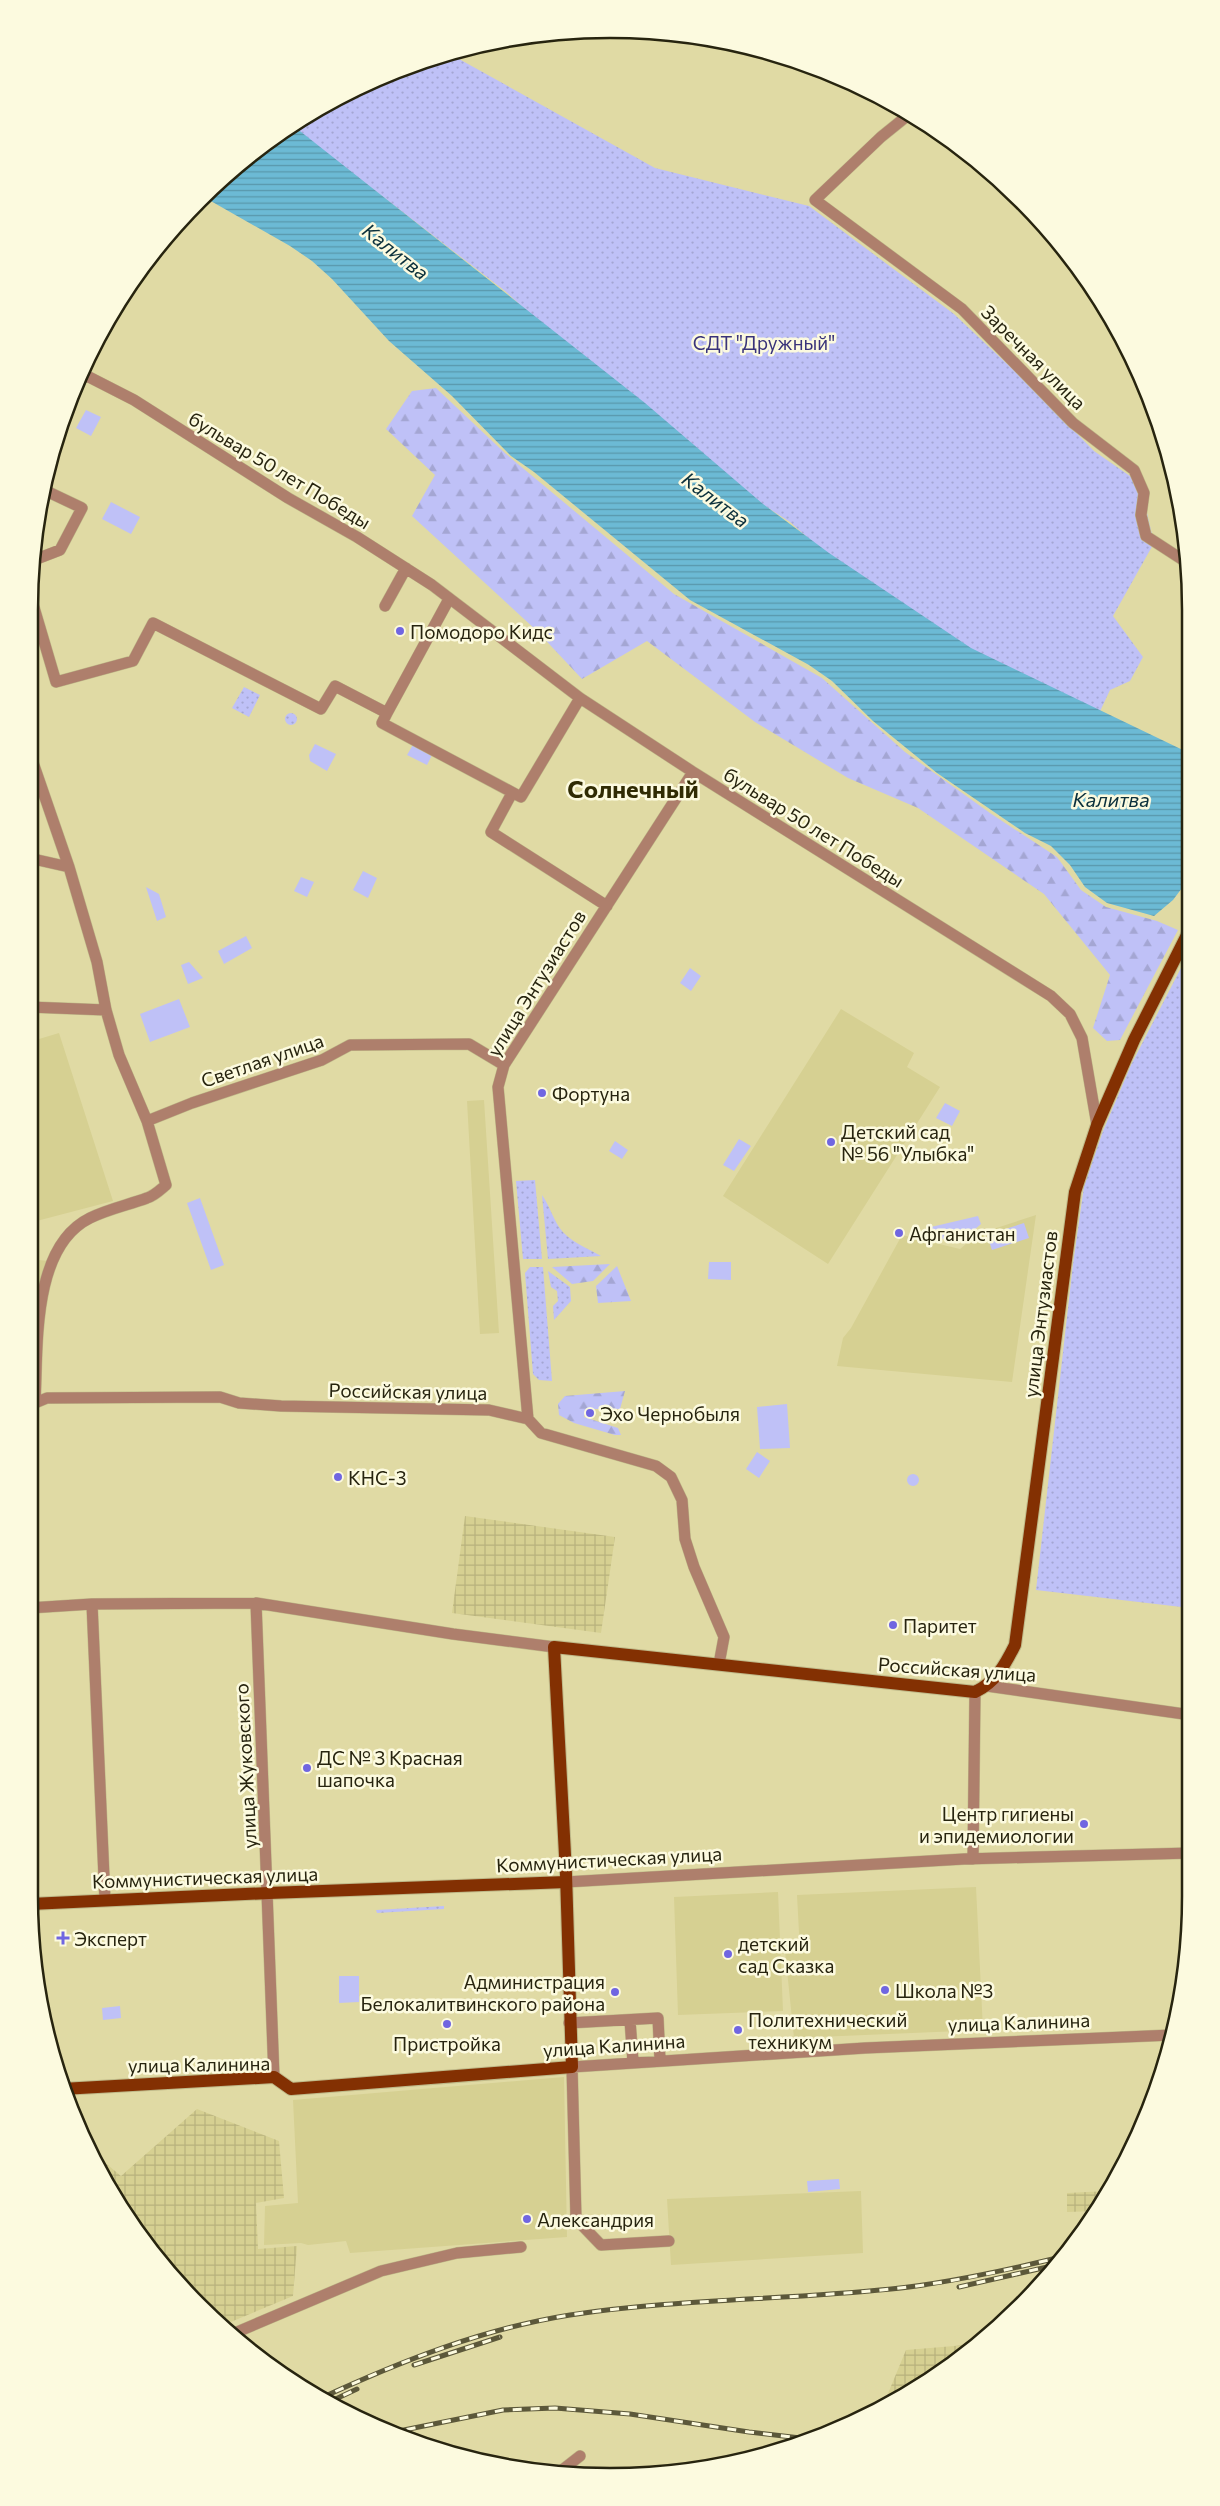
<svg xmlns="http://www.w3.org/2000/svg" width="1220" height="2506" viewBox="0 0 1220 2506" font-family="Commissioner,sans-serif">
	<style>
		.built { fill: #d6d092 }
		.industrial { fill: url(#industrial-grid) }
		.grass { fill: url(#grass-dots) }
		.forest { fill: url(#forest-firs) }
		.park { fill: #bfc1f7 }
		.water { fill: url(#water-rules) }
		.lines { fill: none; stroke-linecap: round; stroke-linejoin: round }
		.minor-casing { stroke: #bfb989; stroke-width: 12 }
		.major-casing { stroke: #bfb989; stroke-width: 14 }
		.minor { stroke: #ae7f6c; stroke-width: 11 }
		.major { stroke: #833002; stroke-width: 12 }
		.rail-casing { stroke: #5c583a; stroke-width: 5 }
		.rail { stroke: #fcfadf; stroke-width: 3; stroke-dasharray: 9; stroke-linecap: butt }
		.poi-dot { fill: #7066e1; stroke: #fcfadf; stroke-width: 2 }
		.labels { text-anchor: middle; dominant-baseline: central; stroke-width: 5; stroke-linejoin: round; paint-order: stroke }
		.park-label { font-size: 19px; fill: #39337a; stroke: #fcfadf }
		.street-label { font-size: 19px; fill: #27240f; stroke: #fcfadf }
		.poi-label { font-size: 19px; fill: #27240f; stroke: #fcfadf; text-anchor: start }
		.water-label { font-size: 20px; font-style: italic; fill: #0b303c; stroke: #fcfadf }
		.district-label { font-size: 24px; font-weight: bold; fill: #302b03; stroke: #fcfadf }
		.rim { fill: none; stroke: #27240f; stroke-width: 2.5 }
	</style>
	<defs>
		<pattern id="industrial-grid" width="8" height="8" patternUnits="userSpaceOnUse" patternTransform="scale(1.25)"><rect width="8" height="8" fill="#d6d092"/><path d="M0 4h8M4 0v8" fill="none" stroke="#b8b27d"/></pattern>
		<pattern id="grass-dots" width="8" height="8" patternUnits="userSpaceOnUse" patternTransform="scale(1.25)"><rect width="8" height="8" fill="#bfc1f7"/><path d="M2 2h.1M6 6h.1" fill="none" stroke="#a4a6d3" stroke-width="1.8" stroke-linecap="round"/></pattern>
		<pattern id="forest-firs" width="22" height="20" patternUnits="userSpaceOnUse" patternTransform="scale(1.25)"><rect width="22" height="20" fill="#bfc1f7"/><path d="M5 1l3.5 6h-7zM16 11l3.5 6h-7z" fill="#a4a6d3"/></pattern>
		<pattern id="water-rules" width="6" height="5" patternUnits="userSpaceOnUse" patternTransform="scale(1.25)"><rect width="6" height="5" fill="#6cbad5"/><path d="M0 2.5h6" fill="none" stroke="#5997ab"/></pattern>
	</defs>
	<rect width="100%" height="100%" fill="#e0daa4"/>
	<path class="built" d="M841,1009L914,1053L907,1067L940,1087L828,1264L723,1196Z
		M59,1033L113,1201L29,1223V1042Z
		M484,1100L499,1333L480,1334L467,1101Z
		M1036,1215L1012,1382L837,1366L843,1338L851,1328L902,1235L960,1249L978,1234Z
		M29,1259L48,1261L36,1301L29,1342Z
		M976,1887L983,2030L794,2038L785,1951H800L797,1895Z
		M778,1892L783,2011L678,2015L674,1897Z
		M564,2077L567,2237L350,2253L346,2241L308,2245L301,2243L264,2245L265,2206L298,2203L293,2100Z
		M861,2191L863,2253L671,2265L667,2199Z"/>
	<path class="industrial" d="M465,1516L615,1537L601,1633L452,1613Z
		M197,2109L279,2141L284,2198L256,2203L258,2249L297,2246L293,2296L221,2326L149,2250L106,2186L91,2151L121,2176Z
		M1108,2191L1098,2211L1067,2212V2193Z
		M978,2344L964,2357L882,2408L906,2350Z"/>
	<path class="grass" d="M450,54L655,168L809,206L954,314L1024,380L1094,451L1140,483L1154,543L1113,616L1143,657L1130,681L1110,690L1095,722L1031,690L852,577L790,522L684,454L505,291L290,125L388,73Z
		M244,687L260,695L249,717L232,708Z
		M285 719a6 6 0 1 1 12 0a6 6 0 1 1-12 0Z
		M1183,964L1188,967L1190,1608L1036,1590L1073,1264L1084,1186L1103,1131L1131,1065Z
		M535,1180L542,1259H523L516,1181Z
		M542,1195C549,1205 552,1216 559,1227C568,1241 587,1248 601,1256L548,1259Z
		M530,1267H543L552,1381L539,1380L533,1374L525,1273Z
		M548,1271L570,1287L571,1301L554,1320L553,1306L558,1301L557,1291L551,1287Z
		M444,1906V1909L377,1913L376,1910Z"/>
	<path class="forest" d="M436,388L506,454L674,594L822,678L905,752L990,813L1057,857L1081,890L1106,907L1157,921L1178,930L1120,1040L1107,1041L1093,1028L1110,975L1044,894L918,808L848,778L755,722L647,641L582,679L536,630L412,516L435,475L386,429L412,391Z
		M610,1264L593,1281L572,1284L552,1267Z
		M617,1266L631,1301L598,1303L596,1286Z
		M625,1391L620,1409H586L584,1417L618,1428L621,1435H615L574,1423L559,1415L558,1404L565,1396Z"/>
	<path class="park" d="M86,410L101,417L91,436L76,428Z
		M111,502L140,517L131,534L102,519Z
		M414,743L433,753L427,765L407,755Z
		M315,744L336,754L327,771L310,761L309,755Z
		M363,871L377,878L368,898L353,890Z
		M301,877L314,882L307,897L294,891Z
		M146,887L159,894L166,917L157,921Z
		M246,936L252,948L224,964L218,951Z
		M189,962L203,978L188,984L181,965Z
		M690,968L701,976L691,991L680,983Z
		M179,999L190,1027L150,1042L140,1014Z
		M945,1103L960,1111L952,1126L936,1118Z
		M739,1139L751,1146L734,1171L723,1165Z
		M615,1141L628,1150L622,1159L609,1151Z
		M200,1198L224,1265L211,1270L187,1203Z
		M978,1216L981,1224L959,1243L932,1236L931,1227Z
		M1024,1223L1029,1238L992,1250L987,1235Z
		M709,1262H731V1280L708,1279Z
		M787,1404L790,1448L760,1449L757,1407Z
		M757,1452L770,1461L759,1478L746,1469Z
		M907 1480a6 6 0 1 1 12 0a6 6 0 1 1-12 0Z
		M339,1976H359V2002L339,2003Z
		M120,2006L121,2018L103,2020L102,2008Z
		M839,2179L840,2189L808,2192L807,2181Z"/>
	<path class="water" d="M291,124L645,403L763,504L829,553L971,648L1187,752L1188,880L1173,900L1154,916L1107,903L1085,887L1070,865L1051,846L1025,833L937,773L873,721L832,681L809,665L690,600L534,472L511,456L452,396L389,341L332,279L312,261L290,246L202,196Z"/>
	<g class="lines">
		<defs>
			<path id="minor" d="M907,116L881,137L815,200L962,309L1073,423L1134,470L1144,493L1141,515L1146,536L1186,562
				M78,377H89L134,400L288,498L357,537L432,585L580,698L693,772L1051,996L1070,1014L1082,1038L1097,1125
				M34,560L60,550L82,508L42,489
				M30,594L56,682L133,661L153,623L321,709L335,686L387,713L382,723L521,797L580,698
				M385,606L406,568
				M387,713L449,599
				M29,751L69,867L97,962L106,1010L119,1055L147,1121L166,1185C160,1190 154,1196 147,1198C128,1205 108,1209 90,1218C31,1247 38,1348 35,1403
				M512,793L491,832L607,906
				M29,858L69,867
				M29,1007L106,1010
				M147,1121L192,1103L322,1060L350,1045L469,1044L504,1065
				M29,1412L35,1403L47,1398L220,1397L239,1403L281,1406L489,1410L528,1419L541,1433L656,1466L671,1477L682,1500L685,1539L694,1567L724,1637L719,1664
				M528,1419L498,1087L504,1065L693,772
				M256,1603L274,2077
				M92,1604L105,1900
				M29,1608L92,1604L256,1603L453,1634L554,1647
				M987,1686L1191,1715
				M973,1859L975,1692
				M566,1882L964,1859L1191,1853
				M630,2020L633,2062
				M569,2023L658,2018L660,2060
				M669,2241L601,2245L576,2219L572,2067L865,2048L1172,2035
				M230,2335L381,2271L457,2253L521,2247
				M557,2474L580,2456"/>
			<path id="major" d="M30,1904L269,1893L566,1882
				M62,2089L274,2077L291,2089L572,2067L566,1874L554,1647L975,1692C996,1682 1005,1665 1015,1645L1075,1192L1097,1125L1134,1040L1188,933"/>
		</defs>
		<use href="#minor" class="minor-casing"/>
		<use href="#major" class="major-casing"/>
		<use href="#minor" class="minor"/>
		<use href="#major" class="major"/>
		<defs>
			<path id="rail" d="M959,2287L1056,2265
				M414,2365L500,2337
				M319,2399C399,2362 481,2329 570,2315C676,2299 784,2300 891,2289C950,2283 1008,2270 1065,2256
				M327,2403L357,2389
				M389,2433L503,2410L555,2408L630,2414L749,2432L809,2439"/>
		</defs>
		<use href="#rail" class="rail-casing"/>
		<use href="#rail" class="rail"/>
	</g>
	<g class="poi-dot">
		<circle cx="400" cy="631" r="5"/>
		<circle cx="542" cy="1093" r="5"/>
		<circle cx="831" cy="1142" r="5"/>
		<circle cx="899" cy="1233" r="5"/>
		<circle cx="590" cy="1413" r="5"/>
		<circle cx="338" cy="1477" r="5"/>
		<circle cx="893" cy="1625" r="5"/>
		<circle cx="307" cy="1768" r="5"/>
		<circle cx="1084" cy="1824" r="5"/>
		<path d="M60.5 1930.5h5v5h5v5h-5v5h-5v-5h-5v-5h5z"/>
		<circle cx="728" cy="1954" r="5"/>
		<circle cx="885" cy="1990" r="5"/>
		<circle cx="615" cy="1992" r="5"/>
		<circle cx="447" cy="2024" r="5"/>
		<circle cx="738" cy="2030" r="5"/>
		<circle cx="527" cy="2219" r="5"/>
	</g>
	<g class="labels">
		<g class="park-label">
			<text x="764" y="342">СДТ "Дружный"</text>
		</g>
		<g class="street-label">
			<text transform="translate(1034 357) rotate(45)">Заречная улица</text>
			<text transform="translate(280 470) rotate(31)">бульвар 50 лет Победы</text>
			<text transform="translate(814 827) rotate(32)">бульвар 50 лет Победы</text>
			<text transform="translate(536 983) rotate(-58)">улица Энтузиастов</text>
			<text transform="translate(262 1060) rotate(-19)">Светлая улица</text>
			<text transform="translate(1040 1314) rotate(-83)">улица Энтузиастов</text>
			<text transform="translate(408 1391) rotate(1)">Российская улица</text>
			<text transform="translate(957 1669) rotate(4)">Российская улица</text>
			<text transform="translate(245 1766) rotate(-93)">улица Жуковского</text>
			<text transform="translate(609 1859) rotate(-3)">Коммунистическая улица</text>
			<text transform="translate(205 1877) rotate(-2)">Коммунистическая улица</text>
			<text transform="translate(1019 2022) rotate(-2)">улица Калинина</text>
			<text transform="translate(614 2045) rotate(-4)">улица Калинина</text>
			<text transform="translate(199 2064) rotate(-1)">улица Калинина</text>
		</g>
		<g class="poi-label">
			<text x="410" y="631">Помодоро Кидс</text>
			<text x="552" y="1093">Фортуна</text>
			<text x="841" y="1131">Детский сад<tspan x="841" dy="22">№ 56 "Улыбка"</tspan></text>
			<text x="909" y="1233">Афганистан</text>
			<text x="600" y="1413">Эхо Чернобыля</text>
			<text x="348" y="1477">КНС-3</text>
			<text x="903" y="1625">Паритет</text>
			<text x="317" y="1757">ДС № 3 Красная<tspan x="317" dy="22">шапочка</tspan></text>
			<text x="1074" y="1813" text-anchor="end">Центр гигиены<tspan x="1074" dy="22">и эпидемиологии</tspan></text>
			<text x="74" y="1938">Эксперт</text>
			<text x="738" y="1943">детский<tspan x="738" dy="22">сад Сказка</tspan></text>
			<text x="605" y="1981" text-anchor="end">Администрация<tspan x="605" dy="22">Белокалитвинского района</tspan></text>
			<text x="895" y="1990">Школа №3</text>
			<text x="748" y="2019">Политехнический<tspan x="748" dy="22">техникум</tspan></text>
			<text x="447" y="2043" text-anchor="middle">Пристройка</text>
			<text x="537" y="2219">Александрия</text>
		</g>
		<g class="water-label">
			<text transform="translate(396 251) rotate(38)">Калитва</text>
			<text transform="translate(716 499) rotate(37)">Калитва</text>
			<text x="1111" y="799">Калитва</text>
		</g>
		<g class="district-label">
			<text x="633" y="788">Солнечный</text>
		</g>
	</g>
	<path d="M0 0H1220V2506H0ZM610 38H610A572 572 0 0 1 1182 610V1896A572 572 0 0 1 610 2468H610A572 572 0 0 1 38 1896V610A572 572 0 0 1 610 38Z" fill="#fcfadf" fill-rule="evenodd"/>
	<path class="rim" d="M610 38H610A572 572 0 0 1 1182 610V1896A572 572 0 0 1 610 2468H610A572 572 0 0 1 38 1896V610A572 572 0 0 1 610 38Z"/>
</svg>
